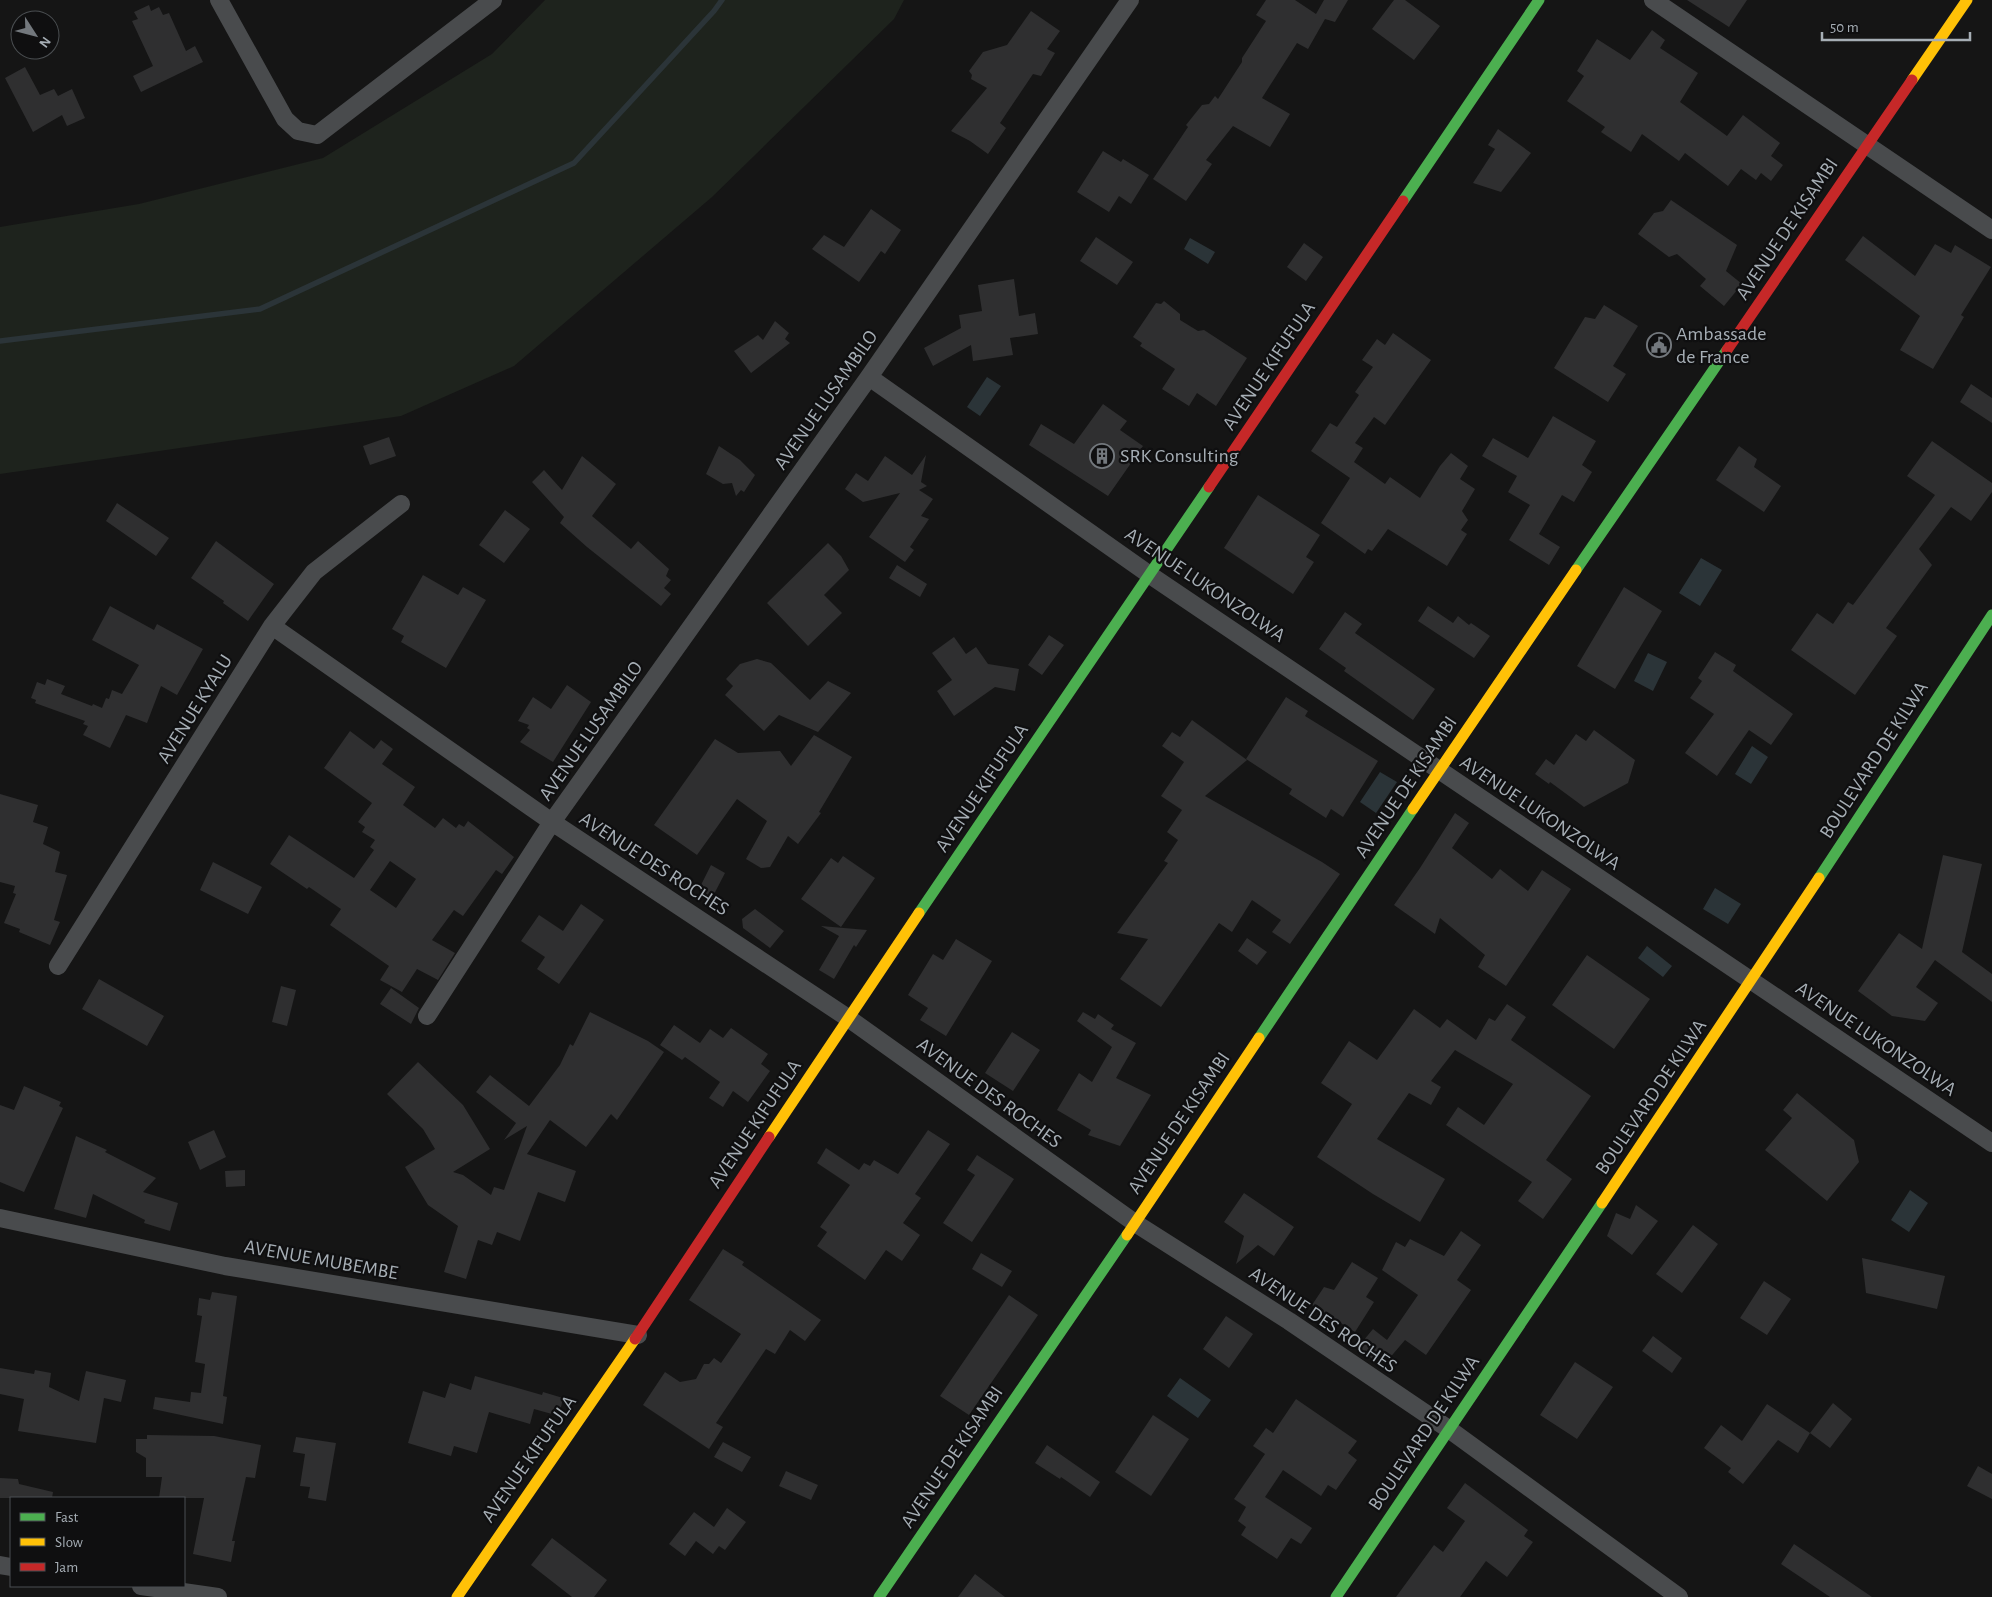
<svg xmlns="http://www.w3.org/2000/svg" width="1992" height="1597" viewBox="0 0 1992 1597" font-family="'Alegreya Sans',sans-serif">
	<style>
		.green { fill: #1e231d }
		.water { fill: #2b3438 }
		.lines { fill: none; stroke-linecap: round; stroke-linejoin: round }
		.stream { stroke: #2b3438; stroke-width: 5.5 }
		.building { fill: #2f2f30; fill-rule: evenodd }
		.street { stroke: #494b4d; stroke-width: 18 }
		.fast { stroke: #4caf50; stroke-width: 11 }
		.slow { stroke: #ffc107; stroke-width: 11 }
		.jam { stroke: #c62828; stroke-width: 11 }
		.labels { text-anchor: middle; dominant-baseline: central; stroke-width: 4.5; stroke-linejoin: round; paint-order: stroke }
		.street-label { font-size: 20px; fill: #a6aeb5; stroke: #0f0f10 }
		.poi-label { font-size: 20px; fill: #a6aeb5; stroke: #0f0f10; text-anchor: start }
	</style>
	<rect width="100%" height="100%" fill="#151515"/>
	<path class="green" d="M545,0H904L894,19L712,197L514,366L401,416L0,474V227L139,204L323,158L492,54Z"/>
	<path class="water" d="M1190,238L1215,252L1208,264L1184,249Z
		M987,377L1001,386L980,416L967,407Z
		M1701,558L1722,570L1700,606L1679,593Z
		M1648,653L1667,662L1653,691L1634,681Z
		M1752,746L1768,757L1751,784L1735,774Z
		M1380,772L1397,782L1376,813L1360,802Z
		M1715,888L1741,904L1728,924L1703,909Z
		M1647,946L1672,966L1663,977L1638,958Z
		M1910,1190L1928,1203L1909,1232L1891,1220Z
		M1180,1378L1211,1400L1198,1418L1167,1396Z"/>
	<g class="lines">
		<path class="stream" d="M0,341L260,309L574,163L714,11L722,0"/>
	</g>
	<path class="building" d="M1266,0H1295L1316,14L1324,0H1348L1335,22L1325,19L1308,49L1297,43L1262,98L1290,114L1270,147L1233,126L1206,160L1212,164L1186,201L1153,179L1188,127L1186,125L1202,105L1209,104L1215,96L1218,99L1242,62V58L1266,21L1256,15Z
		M1394,0H1405L1440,26L1414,60L1372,29Z
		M1687,0H1747L1729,27Z
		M149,5L151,11L159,7L163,15L169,13L186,51L195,46L203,62L141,92L133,76L153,66L132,21L138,19L134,12Z
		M1031,11L1060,31L1047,49L1055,53L1041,76L1033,74L1000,123L1006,128L988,154L970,141L951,131L987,88L971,79L972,75L969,71L983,52L1007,45Z
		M1652,30L1665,40L1660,48L1698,73L1680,102L1727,136L1743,115L1780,143L1771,156L1783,165L1771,181L1761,173L1756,180L1741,169L1728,186L1685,153L1679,161L1642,134L1631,152L1601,132L1605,127L1567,101L1584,76L1577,71L1597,39L1630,60Z
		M25,67L40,95L54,89L58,96L72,89L85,118L67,126L62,115L33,132L5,78Z
		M1498,129L1531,153L1501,192L1473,183L1495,149L1488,145Z
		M1103,151L1121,162L1123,159L1149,175L1131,204L1119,196L1109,212L1077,192Z
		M1671,200L1737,245L1726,271L1742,284L1724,306L1700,286L1706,279L1677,254L1669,257L1638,234L1654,213L1663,211Z
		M871,209L901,230L885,254L881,251L859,282L812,249L824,235L844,247Z
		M1863,236L1915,276L1935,244L1951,253L1955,245L1991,267L1961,315L1964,317L1933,369L1900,350L1920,316L1845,260Z
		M1096,237L1133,262L1117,285L1080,261Z
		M1304,243L1323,257L1306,281L1287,267Z
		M1014,279L1019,316L1035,313L1038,334L1010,338L1013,355L973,361L971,345L933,366L924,348L961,328L959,315L982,311L978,285Z
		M1164,301L1180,314V320L1198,331L1204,330L1247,358L1216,406L1197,393L1189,406L1162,389L1175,369L1140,346L1142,343L1133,337L1156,303L1161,304Z
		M1604,305L1638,326L1613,366L1626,374L1608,402L1554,368L1585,317L1595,319Z
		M775,321L789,333L785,339L790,343L751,373L734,351L758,335L763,340Z
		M1393,333L1431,360L1385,425L1374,417L1355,443L1363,448L1354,462L1385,484L1390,477L1420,498L1440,466L1451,453L1468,466L1460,479L1475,489L1462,511L1468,520L1461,530L1467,534L1447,566L1388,529L1372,551L1368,549L1365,554L1321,523L1350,478L1311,451L1330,423L1337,427L1359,395L1355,392L1373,367L1362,360L1377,339L1385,345Z
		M1971,384L1992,398V423L1960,402Z
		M1103,404L1127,421L1120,430L1143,446L1108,496L1029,445L1041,424L1074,444Z
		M1553,416L1596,441L1582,465L1592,472L1574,502L1562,495L1539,534L1560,547L1549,565L1509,540L1530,505L1508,492L1517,476L1482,456L1493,438L1528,458Z
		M389,437L396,456L370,465L363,446Z
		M1932,441L1992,483V492L1971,521L1951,507L1919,549L1932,565L1886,628L1897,636L1855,695L1791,650L1817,613L1833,624L1848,602L1853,605L1935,495L1907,476Z
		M719,446L740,460L755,475L744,492L741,490L736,496L732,483L723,484L706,474Z
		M1739,446L1757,459L1754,467L1781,486L1764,512L1716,480Z
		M926,455L921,482L927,486L919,490L933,499L921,516L929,519L910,547L914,550L905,562L869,537L900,493L863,502L845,489L856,473L868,481L885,456L912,475Z
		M582,456L616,484L592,516L631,549L638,541L669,569L666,576L671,580L664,588L671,594L661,606L587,547L560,523L564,517L532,482L544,470L562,490Z
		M1258,495L1320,535L1306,557L1314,562L1293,594L1224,548Z
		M117,503L169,538L156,556L106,521Z
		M505,510L530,529L504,563L479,545Z
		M216,541L274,584L248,621L223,603L224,601L191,578Z
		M828,543L841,556L849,570L824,595L842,613L808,646L767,603Z
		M897,565L927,584L920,597L889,578Z
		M423,575L458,595L463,587L486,600L446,668L401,642L404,636L392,629Z
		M1624,587L1662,611L1615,689L1577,666Z
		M110,606L154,630L157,624L203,649L177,695L161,686L147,723L126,715L110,748L83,735L88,726L83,724L85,721L35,703L36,700L31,698L37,682L45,685L47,679L65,686L61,694L92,706L93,704L102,708L106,698L109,699L112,690L122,694L139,665L92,640Z
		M1428,606L1453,623L1458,616L1469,625L1471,623L1490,636L1474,658L1418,621Z
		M1345,612L1362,624L1355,633L1435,689L1413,720L1344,671L1346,668L1319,649Z
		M1049,635L1064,645L1042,675L1028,665Z
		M954,637L966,654L976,647L988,664L1019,669L1015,691L995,687L954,716L937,691L952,680L932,653Z
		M1715,652L1736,665L1733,671L1793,714L1771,745L1749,730L1717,776L1685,753L1714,714L1690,698L1702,681L1698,678Z
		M757,659L771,663L810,700L828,681L851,693L818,732L779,715L764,731L725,695L733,686L726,679L740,664Z
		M567,685L591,702L553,762L520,742L530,730L527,728L529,725L518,721L533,697L551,709Z
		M1286,697L1308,711L1305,716L1378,761L1343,817L1331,809L1326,818L1289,794L1292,789L1246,759Z
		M1192,720L1247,760L1205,796L1322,862L1340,874L1290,944L1272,932L1281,920L1252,900L1232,932L1219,923L1161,1007L1120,979L1148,939L1117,933L1168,863L1164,861L1178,840L1167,832L1182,810L1161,796L1184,762L1162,746L1172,732L1180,737Z
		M1594,730L1635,760L1628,783L1584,807L1550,782L1549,784L1535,774L1546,759L1554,765L1576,734L1586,741Z
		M350,731L374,749L381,740L393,749L382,764L415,787L403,805L435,828L443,818L456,828L459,824L464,827L468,821L514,857L502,874L496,870L463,916L454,910L432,940L455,953L438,980L417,969L402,992L380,980L389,966L330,925L341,909L309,887L307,889L270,864L289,835L354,878L374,850L370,847L375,840L362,832L365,827L358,822L372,803L324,768ZM390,861L416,879L396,908L370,890Z
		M814,735L852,757L819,812L821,813L798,844L788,836L770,867L761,868L746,859L767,821L737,799L697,855L654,825L715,739L738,753L780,751L791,766Z
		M0,794L38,805L33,822L48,827L43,844L60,852L55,872L67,875L54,920L60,922L50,945L19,932L20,929L4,923L16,894L13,893L15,886L0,882Z
		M1455,813L1469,823L1452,848L1492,879L1500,869L1528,891L1542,870L1571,889L1506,986L1478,967L1485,955L1440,918L1435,934L1394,905L1420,868Z
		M1943,855L1982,864L1962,952L1992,974V1002L1935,960L1916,987L1938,1003L1925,1021L1892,1016L1858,991L1899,933L1922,949Z
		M843,856L875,878L841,927L801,899L831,858L838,863Z
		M213,862L262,887L248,914L200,890Z
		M711,865L725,873L711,900L700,887Z
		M581,904L604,920L559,984L537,969L545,957L521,941L539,915L563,931Z
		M755,909L784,931L770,948L743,928L742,919Z
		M821,926L867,930L856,947L854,945L834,979L819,970L839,936Z
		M1247,938L1267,952L1257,965L1238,951Z
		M956,939L992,961L946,1036L920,1020L928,1008L908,995L933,954L943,960Z
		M1587,955L1650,999L1614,1049L1552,1005Z
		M99,979L164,1016L147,1046L82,1009Z
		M281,986L296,990L287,1026L272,1022Z
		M391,988L419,1008L411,1024L380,1004Z
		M1507,1004L1526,1017L1511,1040L1591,1096L1546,1160L1572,1179L1543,1219L1518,1201L1532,1182L1446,1125L1458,1107L1484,1125L1513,1084L1455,1050L1431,1081L1441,1087L1431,1105L1409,1093L1377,1139L1445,1179L1420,1222L1373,1194L1317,1157L1352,1104L1321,1083L1349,1041L1377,1060L1414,1009L1440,1028L1447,1019L1476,1040L1489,1018L1495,1021Z
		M590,1012L648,1041L664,1052L617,1120L611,1114L586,1147L550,1120L527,1154L576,1171L565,1202L538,1192L520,1241L497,1232L492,1245L478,1240L466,1279L444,1272L458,1226L428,1205L405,1167L435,1149L423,1129L387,1094L418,1062L463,1105L490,1149L453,1172L463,1175L491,1195L494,1187L504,1190L527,1126L504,1140L516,1123L476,1092L490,1075L529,1106L560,1065L570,1044L573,1046Z
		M1083,1012L1095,1019L1098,1014L1114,1025L1111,1029L1136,1043L1116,1078L1151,1095L1120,1146L1088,1135L1091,1130L1057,1110L1079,1073L1092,1082L1112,1047L1077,1021Z
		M674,1025L700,1043L710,1029L723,1038L731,1028L768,1054L761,1064L770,1071L748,1102L733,1091L723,1107L709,1098L720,1082L685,1057L682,1060L660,1045Z
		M1012,1032L1040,1050L1013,1091L985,1073Z
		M24,1086L61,1102L59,1106L63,1108L24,1192L0,1182V1105L14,1110Z
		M1797,1093L1854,1140L1859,1162L1827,1201L1765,1150L1792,1118L1783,1110Z
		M214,1130L226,1157L200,1170L188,1142Z
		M928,1130L950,1144L915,1194L921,1198L903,1223L920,1235L902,1261L886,1250L865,1280L817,1246L827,1232L820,1227L850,1185L817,1163L826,1148L859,1170L864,1163L870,1166L874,1160L898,1174Z
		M76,1136L107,1150L105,1152L156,1178L143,1192L178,1203L170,1231L144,1223L145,1220L93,1194L86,1218L54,1209Z
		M977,1155L1014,1179L972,1242L943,1223L975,1175L967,1170Z
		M245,1170V1186L226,1187L225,1171Z
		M1244,1193L1294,1227L1274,1256L1258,1245L1236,1264L1244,1236L1224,1222Z
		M1636,1205L1658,1221L1632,1255L1607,1236L1616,1213L1630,1219Z
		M1693,1225L1718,1244L1682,1293L1656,1274Z
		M1461,1231L1481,1245L1457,1280L1471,1290L1426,1355L1405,1340L1382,1367L1358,1347L1373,1329L1387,1340L1418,1295L1382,1270L1396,1242L1405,1247L1410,1239L1444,1256Z
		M723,1249L744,1262L742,1265L821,1320L805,1341L790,1330L775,1354L766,1349L716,1423L723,1427L709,1449L643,1405L665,1372L680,1382L696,1379L704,1364H709L714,1358L721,1363L741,1334L689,1300Z
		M981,1253L1012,1271L1002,1287L972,1269Z
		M1862,1258L1945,1276L1937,1309L1866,1293Z
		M1352,1262L1378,1278L1366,1297L1374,1302L1355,1332L1312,1305L1324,1287L1334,1290Z
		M1764,1281L1791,1299L1767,1335L1740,1318Z
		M212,1292L237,1296L223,1396L227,1397L223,1424L153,1409L155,1397L190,1402L191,1392L201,1393L205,1364L195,1362L202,1316L197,1315L199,1298L210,1300Z
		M1009,1295L1038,1315L969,1415L940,1396Z
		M1226,1316L1253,1334L1229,1368L1203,1349Z
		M1653,1336L1682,1358L1672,1373L1642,1351Z
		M1575,1362L1613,1387L1577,1439L1540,1415Z
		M0,1368L34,1374L35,1370L51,1373L49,1387L79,1401L86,1371L126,1380L121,1402L104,1398L96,1443L18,1431L24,1399L0,1394Z
		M475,1376L542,1395L543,1392L563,1398L559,1416L534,1409L530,1424L489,1412L477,1453L454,1446L451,1456L408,1443L423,1391L445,1398L450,1383L471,1390Z
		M1296,1399L1357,1441L1348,1453L1357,1460L1336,1490L1328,1485L1321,1496L1283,1470L1265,1497L1312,1528L1301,1544L1291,1538L1277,1559L1241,1535L1246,1527L1238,1521L1246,1507L1234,1499L1265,1454L1253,1446L1266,1428L1273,1433Z
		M1833,1403L1852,1419L1830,1448L1810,1433Z
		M1767,1404L1810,1433L1798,1453L1778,1440L1743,1484L1728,1472L1731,1468L1704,1448L1721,1425L1742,1441Z
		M1153,1415L1189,1439L1151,1496L1115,1472Z
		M147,1435L214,1436L261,1445L255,1478L246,1477L232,1541H235L231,1562L193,1554L204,1498H159L162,1477H146V1458L136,1452V1439H147Z
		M296,1437L336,1443L326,1501L308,1498L310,1487L300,1486L305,1454L293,1452Z
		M723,1442L751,1457L742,1472L714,1457Z
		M1047,1445L1100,1482L1090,1497L1061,1477L1060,1479L1035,1463Z
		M1978,1466L1992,1474V1499L1967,1486Z
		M786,1471L818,1485L811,1500L779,1486Z
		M0,1478L18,1479L19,1484L53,1492L52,1498H0Z
		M1465,1483L1528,1530L1524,1536L1533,1542L1507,1577L1486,1561L1460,1597H1396L1434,1545L1443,1552L1465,1521L1447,1508Z
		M727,1508L746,1522L725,1550L719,1546L713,1554L696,1541L685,1556L669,1544L694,1512L714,1527Z
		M552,1538L607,1580L594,1597H572L531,1565Z
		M1794,1544L1872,1597H1830L1781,1564Z
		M975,1574L1005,1597H958Z"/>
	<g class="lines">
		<path class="street" d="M219,0L285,119L298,131L317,135L493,0
			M1653,0L1992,230
			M869,377L1150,575L1992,1143
			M272,626L552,822L848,1018L1135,1223L1289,1321L1450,1430L1679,1597
			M58,966L272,626L314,572L401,504
			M427,1016L552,822L869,377L1130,0
			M0,1218L225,1266L638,1335
			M0,1565L11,1567
			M141,1586L218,1597"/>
		<path class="fast" d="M1403,201L1539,0
			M1576,570L1727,350
			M1819,878L1992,615
			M919,913L1209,487
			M1259,1038L1413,809
			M879,1597L1127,1235
			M1336,1597L1602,1203"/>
		<path class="slow" d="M1912,80L1967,0
			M1413,809L1576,570
			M769,1137L919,913
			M1602,1203L1819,878
			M1127,1235L1259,1038
			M457,1597L635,1339"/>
		<path class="jam" d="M1727,350L1912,80
			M1209,487L1403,201
			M635,1339L769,1137"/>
	</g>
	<defs>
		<symbol id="civic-ring" viewBox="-11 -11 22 22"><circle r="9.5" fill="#0f0f10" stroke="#73787d" stroke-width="1.5"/><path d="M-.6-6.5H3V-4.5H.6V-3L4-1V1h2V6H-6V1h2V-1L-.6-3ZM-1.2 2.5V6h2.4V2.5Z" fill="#73787d"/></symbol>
		<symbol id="building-ring" viewBox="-11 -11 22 22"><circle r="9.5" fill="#0f0f10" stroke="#73787d" stroke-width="1.5"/><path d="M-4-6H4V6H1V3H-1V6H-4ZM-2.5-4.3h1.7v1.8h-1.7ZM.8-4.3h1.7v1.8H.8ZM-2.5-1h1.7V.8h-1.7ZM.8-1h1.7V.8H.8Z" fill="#73787d"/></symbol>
	</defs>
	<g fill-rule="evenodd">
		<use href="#civic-ring" x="1645" y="331" width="28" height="28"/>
		<use href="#building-ring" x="1088" y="442" width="28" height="28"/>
	</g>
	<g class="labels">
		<g class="street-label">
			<text transform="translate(1787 229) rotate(-56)">AVENUE DE KISAMBI</text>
			<text transform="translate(1269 366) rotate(-56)">AVENUE KIFUFULA</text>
			<text transform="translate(826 400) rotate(-55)">AVENUE LUSAMBILO</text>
			<text transform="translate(1205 585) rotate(34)">AVENUE LUKONZOLWA</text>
			<text transform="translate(195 709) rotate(-58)">AVENUE KYALU</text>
			<text transform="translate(591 731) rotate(-55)">AVENUE LUSAMBILO</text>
			<text transform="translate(1874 760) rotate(-57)">BOULEVARD DE KILWA</text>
			<text transform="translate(1406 787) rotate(-56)">AVENUE DE KISAMBI</text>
			<text transform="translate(982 788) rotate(-56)">AVENUE KIFUFULA</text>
			<text transform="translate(1540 813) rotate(34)">AVENUE LUKONZOLWA</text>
			<text transform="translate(654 864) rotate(33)">AVENUE DES ROCHES</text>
			<text transform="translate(1876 1039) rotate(34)">AVENUE LUKONZOLWA</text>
			<text transform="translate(989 1093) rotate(36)">AVENUE DES ROCHES</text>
			<text transform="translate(1651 1097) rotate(-56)">BOULEVARD DE KILWA</text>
			<text transform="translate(1179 1123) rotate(-56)">AVENUE DE KISAMBI</text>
			<text transform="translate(755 1124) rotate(-56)">AVENUE KIFUFULA</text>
			<text transform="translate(321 1260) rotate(10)">AVENUE MUBEMBE</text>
			<text transform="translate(1323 1320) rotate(34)">AVENUE DES ROCHES</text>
			<text transform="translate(1424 1433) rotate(-56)">BOULEVARD DE KILWA</text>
			<text transform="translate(952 1457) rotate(-56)">AVENUE DE KISAMBI</text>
			<text transform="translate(529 1459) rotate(-55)">AVENUE KIFUFULA</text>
		</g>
		<g class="poi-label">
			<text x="1676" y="334">Ambassade<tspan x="1676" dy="23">de France</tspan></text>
			<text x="1120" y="456">SRK Consulting</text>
		</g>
	</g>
	<rect x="10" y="1497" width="175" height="90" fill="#0f0f10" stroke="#4b4f52"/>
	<rect x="20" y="1513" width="25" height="8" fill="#4caf50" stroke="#4b4f52"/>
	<text x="55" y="1522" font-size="15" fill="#a6aeb5">Fast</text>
	<rect x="20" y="1538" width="25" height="8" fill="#ffc107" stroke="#4b4f52"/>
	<text x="55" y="1547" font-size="15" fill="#a6aeb5">Slow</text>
	<rect x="20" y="1563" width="25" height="8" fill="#c62828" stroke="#4b4f52"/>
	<text x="55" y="1572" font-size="15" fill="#a6aeb5">Jam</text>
	<g transform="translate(35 35) rotate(126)"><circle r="24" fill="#0f0f10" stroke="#4b4f52"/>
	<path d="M0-4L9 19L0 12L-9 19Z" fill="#73787d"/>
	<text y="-8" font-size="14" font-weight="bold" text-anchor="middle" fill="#a6aeb5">N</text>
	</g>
	<path d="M1822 32v8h148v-8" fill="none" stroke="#a6aeb5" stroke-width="2.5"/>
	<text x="1830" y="32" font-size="15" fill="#a6aeb5" stroke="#0f0f10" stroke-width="4" paint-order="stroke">50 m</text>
</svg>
